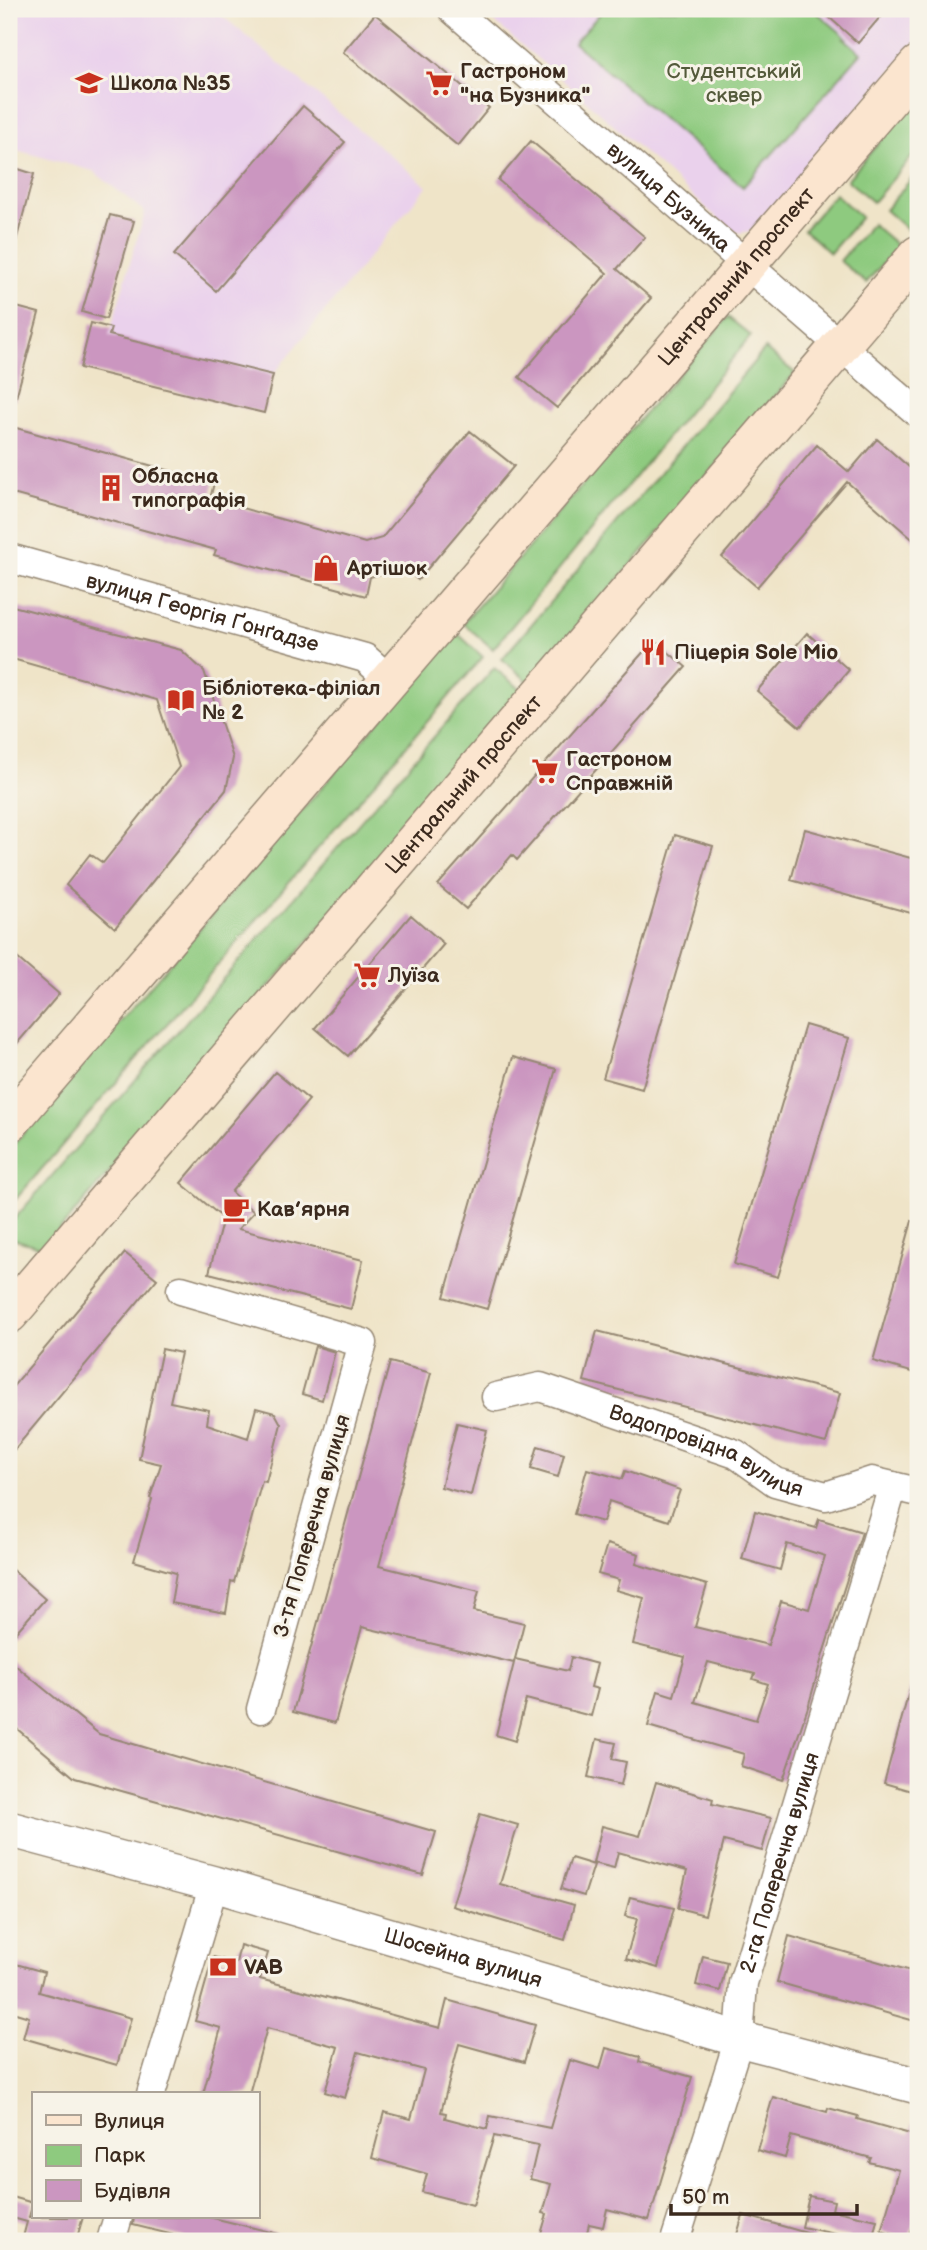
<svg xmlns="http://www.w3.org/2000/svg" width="927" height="2250" viewBox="0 0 927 2250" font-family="'Balsamiq Sans',sans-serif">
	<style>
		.built { fill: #ead1ec }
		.green { fill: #8eca7f; stroke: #647a4e; stroke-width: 2 }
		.building { fill: #cb96c0; fill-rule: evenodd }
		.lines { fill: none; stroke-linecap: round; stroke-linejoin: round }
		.minor-casing { stroke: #958773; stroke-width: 31 }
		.tertiary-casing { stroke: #958773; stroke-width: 38 }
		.secondary-casing { stroke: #958773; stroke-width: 41 }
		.minor { stroke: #fff; stroke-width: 28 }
		.tertiary { stroke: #fff; stroke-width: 35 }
		.secondary { stroke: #fbe5cf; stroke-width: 38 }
		.labels { text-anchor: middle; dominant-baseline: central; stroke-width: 6; stroke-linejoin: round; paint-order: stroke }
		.poi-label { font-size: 21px; font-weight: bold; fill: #3b2a1e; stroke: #f7f3e8; text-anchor: start }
		.park-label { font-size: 21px; fill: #545a3b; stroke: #f7f3e8 }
		.street-label { font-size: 21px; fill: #3b2a1e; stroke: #f7f3e8 }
	</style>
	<rect width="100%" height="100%" fill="#f7f3e8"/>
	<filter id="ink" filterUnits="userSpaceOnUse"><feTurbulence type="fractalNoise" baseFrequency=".0143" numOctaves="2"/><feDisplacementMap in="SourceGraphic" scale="14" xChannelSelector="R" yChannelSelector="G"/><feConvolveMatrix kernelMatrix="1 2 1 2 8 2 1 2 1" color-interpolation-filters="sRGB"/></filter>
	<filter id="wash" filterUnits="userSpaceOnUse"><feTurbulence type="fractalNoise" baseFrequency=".00686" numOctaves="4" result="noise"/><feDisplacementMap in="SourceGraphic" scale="28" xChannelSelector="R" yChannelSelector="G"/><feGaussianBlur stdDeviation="1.57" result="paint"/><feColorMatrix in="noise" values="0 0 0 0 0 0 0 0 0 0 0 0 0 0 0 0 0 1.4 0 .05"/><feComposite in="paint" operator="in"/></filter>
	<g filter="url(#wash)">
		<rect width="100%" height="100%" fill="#efe4c8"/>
		<path class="built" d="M9,9H214L427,186L273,375L109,335L145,212L93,171L9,148Z
			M479,9H918V40L760,224L752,230L741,233L731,230L557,75Z"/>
		<path class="green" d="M604,9H813L847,38H844L861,53L743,187L574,43Z
			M918,97V150L873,202L847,180Z
			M918,171V222L910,232L885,210Z
			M835,194L861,217L830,253L804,230Z
			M872,224L898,246L866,283L840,261Z
			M728,317L751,336L493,649L463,623Z
			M765,349L795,373L530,683L502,659Z
			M456,632L483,657L9,1207V1150Z
			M494,668L523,691L44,1248L9,1238V1225Z"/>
		<g id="blocks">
			<path class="building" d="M820,9H887L858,43Z
				M375,14L489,108L458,146L343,52Z
				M303,106L345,142L216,291L174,255Z
				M531,141L645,237L617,269L651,298L557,408L519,377L607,273L498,180Z
				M9,166L34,174L15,245L9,244Z
				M110,215L134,221L106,319L82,312Z
				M9,305L39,313L15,401L9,400Z
				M91,323L111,328L109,335L273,375L264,413L80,368Z
				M9,426L214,483L210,499L365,543L382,538L470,431L514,466L418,580L403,567L370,577L366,596L214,555L216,550L9,493Z
				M877,439L918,475V544L847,482L757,587L722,557L817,445L849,472Z
				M9,605L181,650L204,671L233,758L226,790L115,928L66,885L90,854L103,863L179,767L157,700L9,658Z
				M807,633L849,670L800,727L757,691Z
				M654,640L686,667L517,860L512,855L466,909L438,885Z
				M805,829L918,860V915L791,880Z
				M675,835L713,846L642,1089L603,1078Z
				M411,915L444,944L348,1056L315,1028Z
				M9,951L59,994L9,1053Z
				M805,1025L849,1038L778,1277L734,1264Z
				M513,1057L556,1069L487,1309L444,1297Z
				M275,1072L309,1100L231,1192L254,1212L238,1229L363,1260L351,1309L209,1273L223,1218L181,1183Z
				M912,1221L918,1222V1374L873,1361Z
				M125,1253L157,1279L9,1456V1391Z
				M597,1331L840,1393L826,1443L584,1381Z
				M315,1346L335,1352L322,1400L302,1394Z
				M162,1349L181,1353L170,1402L209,1410L207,1424L248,1438L256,1408L275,1413L281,1424L266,1482L262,1481L234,1582L231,1581L226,1613L171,1603L176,1573L134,1561L152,1499L150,1498L161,1464L139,1459Z
				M390,1362L431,1373L379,1566L479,1591L474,1611L524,1623L514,1663L362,1627L335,1723L293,1712Z
				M457,1423L487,1430L471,1495L441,1487Z
				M538,1446L564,1454L558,1477L531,1469Z
				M587,1469L622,1479L625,1471L680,1490L669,1521L609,1501L603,1522L574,1514Z
				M755,1511L816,1528L819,1519L862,1532L823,1654L809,1704L783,1780L741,1766L744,1754L648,1726L658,1691L674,1696L685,1657L633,1644L644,1598L616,1590L619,1580L598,1574L607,1544L639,1554L636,1564L707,1585L695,1627L768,1645L781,1601L809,1609L825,1556L787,1544L780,1570L742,1559ZM708,1662L755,1674L753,1679L768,1684L756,1720L695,1702Z
				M9,1567L45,1599L9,1640Z
				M571,1657L597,1664L591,1687L598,1689L591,1716L526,1699L515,1741L496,1735L515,1659L568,1671Z
				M9,1660L99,1734L436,1832L423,1875L75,1778L9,1722Z
				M912,1681H918V1793L884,1783Z
				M597,1739L616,1743L612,1759L626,1762L621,1785L588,1777Z
				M656,1782L713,1799L712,1804L771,1818L762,1851L724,1841L705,1915L678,1908L687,1871L618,1852L614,1868L593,1863L602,1826L640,1836Z
				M480,1814L518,1825L500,1884L574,1905L565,1940L452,1906Z
				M571,1858L594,1865L584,1896L561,1889Z
				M630,1897L674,1908L658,1968L626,1959L637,1919L625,1916Z
				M789,1936L918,1973V2022L777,1982Z
				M240,1945L268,1953L260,1979L440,2028L447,2000L535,2025L524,2062L459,2044L441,2112L446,2113L445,2118L487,2129L490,2116L550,2128L570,2060L600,2069L606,2048L640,2057L639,2062L692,2077L649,2220L607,2209L603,2227L589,2224L585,2241H539L547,2214L543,2213L551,2184L530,2179L538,2145L494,2136L473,2205L422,2192L427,2174L372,2158L384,2112L411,2119L424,2070L358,2052L345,2098L325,2092L338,2047L267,2028L249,2094H203L221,2028L195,2021L213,1957L236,1963Z
				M703,1956L727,1962L720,1991L696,1985Z
				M9,1962L44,1972L39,1992L131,2018L117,2065L23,2038L29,2017L9,2011Z
				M773,2097L827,2112L828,2108L858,2116L857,2119L910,2134L913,2123L918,2124V2221L915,2220L909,2239L881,2231L899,2170L869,2162L871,2158L791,2136L785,2158L757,2150Z
				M9,2196L33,2203L29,2217H83L76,2241H22L27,2222L9,2217Z
				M809,2196L834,2201L832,2210L877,2220L872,2241H849L850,2237L802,2227Z
				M743,2215L814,2235L813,2241H735Z
				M134,2217H209L279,2234L278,2241H198L133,2225Z"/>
		</g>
	</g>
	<g filter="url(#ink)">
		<use href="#blocks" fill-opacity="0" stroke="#958773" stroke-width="2"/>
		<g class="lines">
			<defs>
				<g id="minor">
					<path id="s1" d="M452,9L918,413"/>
					<path id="s2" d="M9,558L365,658L390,680"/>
					<path d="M181,1290L363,1343L261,1709"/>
					<path id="s3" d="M496,1397L540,1387L736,1454L775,1482L826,1496L872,1481L918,1492"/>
					<path d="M151,2094L214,1884"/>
					<path d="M111,2241L118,2217"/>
					<path id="s4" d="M675,2241L739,2039L743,1983L893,1486"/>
				</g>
				<g id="tertiary">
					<path id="s5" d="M9,1829L214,1884L739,2039L918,2086"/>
				</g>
				<g id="secondary">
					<path id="s6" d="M9,1123L918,65"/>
					<path id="s7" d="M9,1314L918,255"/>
				</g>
			</defs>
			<use href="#minor" class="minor-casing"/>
			<use href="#tertiary" class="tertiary-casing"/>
			<use href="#secondary" class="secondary-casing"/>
			<use href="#minor" class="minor"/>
			<use href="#tertiary" class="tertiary"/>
			<use href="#secondary" class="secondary"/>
		</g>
	</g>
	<defs>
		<symbol id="school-bare" viewBox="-9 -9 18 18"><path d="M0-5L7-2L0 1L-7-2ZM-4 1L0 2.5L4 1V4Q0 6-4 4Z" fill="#c8321e" stroke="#f7f3e8" stroke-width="2.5" paint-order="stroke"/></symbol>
		<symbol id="supermarket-bare" viewBox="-9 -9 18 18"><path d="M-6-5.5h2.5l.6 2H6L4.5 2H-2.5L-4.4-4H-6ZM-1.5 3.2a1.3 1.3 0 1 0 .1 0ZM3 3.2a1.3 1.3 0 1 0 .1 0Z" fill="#c8321e" stroke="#f7f3e8" stroke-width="2.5" paint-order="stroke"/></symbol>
		<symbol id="building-bare" viewBox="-9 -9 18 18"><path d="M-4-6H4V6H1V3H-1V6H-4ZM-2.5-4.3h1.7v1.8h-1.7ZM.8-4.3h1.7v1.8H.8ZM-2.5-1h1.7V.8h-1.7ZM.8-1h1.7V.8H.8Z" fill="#c8321e" stroke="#f7f3e8" stroke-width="2.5" paint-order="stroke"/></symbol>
		<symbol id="shop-bare" viewBox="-9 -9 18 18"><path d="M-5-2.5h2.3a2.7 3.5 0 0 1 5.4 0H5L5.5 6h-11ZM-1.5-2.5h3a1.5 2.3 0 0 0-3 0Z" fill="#c8321e" stroke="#f7f3e8" stroke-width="2.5" paint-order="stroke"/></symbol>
		<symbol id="restaurant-bare" viewBox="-9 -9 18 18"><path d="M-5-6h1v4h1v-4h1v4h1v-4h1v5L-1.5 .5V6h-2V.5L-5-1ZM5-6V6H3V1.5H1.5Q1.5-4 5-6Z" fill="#c8321e" stroke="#f7f3e8" stroke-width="2.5" paint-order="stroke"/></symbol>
		<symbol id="library-bare" viewBox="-9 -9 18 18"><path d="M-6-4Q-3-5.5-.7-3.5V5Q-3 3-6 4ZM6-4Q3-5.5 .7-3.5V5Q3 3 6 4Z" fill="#c8321e" stroke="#f7f3e8" stroke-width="2.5" paint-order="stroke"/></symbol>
		<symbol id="cafe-bare" viewBox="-9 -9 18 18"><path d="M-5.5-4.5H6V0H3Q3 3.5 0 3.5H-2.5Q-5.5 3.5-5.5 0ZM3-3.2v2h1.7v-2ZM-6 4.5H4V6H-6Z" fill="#c8321e" stroke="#f7f3e8" stroke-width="2.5" paint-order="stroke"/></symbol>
		<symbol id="bank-bare" viewBox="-9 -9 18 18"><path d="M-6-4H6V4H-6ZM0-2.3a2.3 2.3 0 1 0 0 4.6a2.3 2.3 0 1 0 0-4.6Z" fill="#c8321e" stroke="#f7f3e8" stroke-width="2.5" paint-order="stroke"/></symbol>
	</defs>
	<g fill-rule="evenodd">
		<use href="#school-bare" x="70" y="64" width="38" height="38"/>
		<use href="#supermarket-bare" x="420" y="64" width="38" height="38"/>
		<use href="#building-bare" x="92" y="469" width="38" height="38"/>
		<use href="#shop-bare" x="307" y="549" width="38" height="38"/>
		<use href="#restaurant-bare" x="634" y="633" width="38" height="38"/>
		<use href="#library-bare" x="162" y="681" width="38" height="38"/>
		<use href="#supermarket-bare" x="526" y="752" width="38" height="38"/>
		<use href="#supermarket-bare" x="348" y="956" width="38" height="38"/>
		<use href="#cafe-bare" x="217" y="1190" width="38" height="38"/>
		<use href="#bank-bare" x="204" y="1948" width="38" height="38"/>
	</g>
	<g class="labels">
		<g class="poi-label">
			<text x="460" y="71">Гастроном<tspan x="460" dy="24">"на Бузника"</tspan></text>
			<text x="110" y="83">Школа №35</text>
			<text x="132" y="476">Обласна<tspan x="132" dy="24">типографія</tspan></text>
			<text x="347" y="568">Артішок</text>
			<text x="674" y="652">Піцерія Sole Mio</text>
			<text x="202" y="688">Бібліотека-філіал<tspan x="202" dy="24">№ 2</tspan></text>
			<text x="566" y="759">Гастроном<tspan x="566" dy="24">Справжній</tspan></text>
			<text x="388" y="975">Луїза</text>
			<text x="257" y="1209">Кав’ярня</text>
			<text x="244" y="1967">VAB</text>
		</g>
		<g class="park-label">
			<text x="734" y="71">Студентський<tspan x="734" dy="24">сквер</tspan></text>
		</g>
		<g class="street-label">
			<text stroke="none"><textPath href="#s1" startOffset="287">вулиця Бузника</textPath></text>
			<text stroke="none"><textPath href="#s6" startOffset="1116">Центральний проспект</textPath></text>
			<text stroke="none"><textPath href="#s2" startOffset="201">вулиця Георгія Ґонґадзе</textPath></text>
			<text stroke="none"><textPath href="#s7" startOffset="698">Центральний проспект</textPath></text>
			<text stroke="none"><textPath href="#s3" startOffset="224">Водопровідна вулиця</textPath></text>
			<text transform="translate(312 1526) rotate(-74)">3-тя Поперечна вулиця</text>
			<text stroke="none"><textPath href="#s4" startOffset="394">2-га Поперечна вулиця</textPath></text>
			<text stroke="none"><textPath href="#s5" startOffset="472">Шосейна вулиця</textPath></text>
		</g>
	</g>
	<rect width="927" height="2250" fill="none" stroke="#f7f3e8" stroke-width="35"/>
	<rect x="32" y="2092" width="228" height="126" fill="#f7f3e8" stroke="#aca397" stroke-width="2"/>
	<rect x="46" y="2115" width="35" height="10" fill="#fbe5cf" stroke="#aca397" stroke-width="2"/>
	<text x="94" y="2128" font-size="21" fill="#3b2a1e">Вулиця</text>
	<rect x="46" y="2145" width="35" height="21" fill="#8eca7f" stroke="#aca397" stroke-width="2"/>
	<text x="94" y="2162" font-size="21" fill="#3b2a1e">Парк</text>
	<rect x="46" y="2180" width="35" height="21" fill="#cb96c0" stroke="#aca397" stroke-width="2"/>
	<text x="94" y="2198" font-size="21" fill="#3b2a1e">Будівля</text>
	<path d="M671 2204v10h186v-10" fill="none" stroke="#3b2a1e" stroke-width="3.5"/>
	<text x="682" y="2204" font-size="21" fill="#3b2a1e" stroke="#f7f3e8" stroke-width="5" paint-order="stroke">50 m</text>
</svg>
